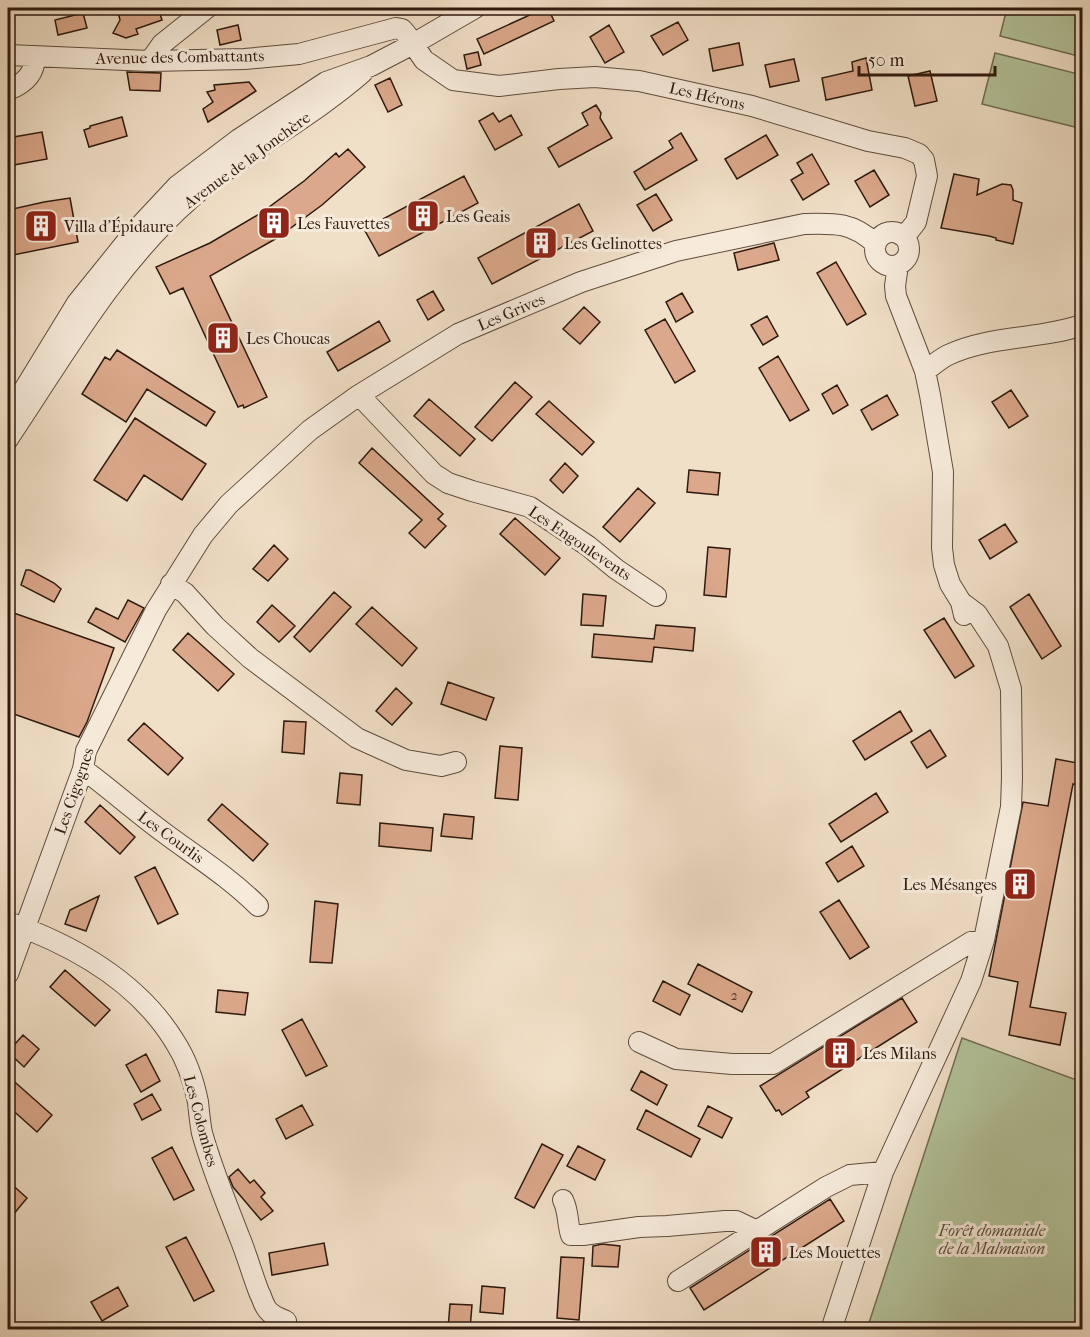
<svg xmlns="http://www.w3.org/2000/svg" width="1090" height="1337" viewBox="0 0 1090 1337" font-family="'IM FELL French Canon',serif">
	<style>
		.green { fill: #b3c39b; stroke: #706e54; stroke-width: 1.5 }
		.building { fill: #dba88b; stroke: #2e190e; stroke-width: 1.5 }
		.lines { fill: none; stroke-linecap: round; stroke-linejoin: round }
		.minor-casing { stroke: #5f4b3c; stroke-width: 22 }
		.minor { stroke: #f6ebdb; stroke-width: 20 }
		.labels { text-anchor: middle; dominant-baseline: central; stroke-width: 6; stroke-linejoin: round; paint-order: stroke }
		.number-label { font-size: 14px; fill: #593d2d }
		.street-label { font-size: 16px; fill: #2e190e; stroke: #f6ebdb }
		.poi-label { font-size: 16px; fill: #2e190e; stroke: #f6ebdb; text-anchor: start }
		.park-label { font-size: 16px; font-style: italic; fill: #564c38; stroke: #f6ebdb }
	</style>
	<rect width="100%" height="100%" fill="#f1e0c8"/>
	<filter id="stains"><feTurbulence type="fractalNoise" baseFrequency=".00333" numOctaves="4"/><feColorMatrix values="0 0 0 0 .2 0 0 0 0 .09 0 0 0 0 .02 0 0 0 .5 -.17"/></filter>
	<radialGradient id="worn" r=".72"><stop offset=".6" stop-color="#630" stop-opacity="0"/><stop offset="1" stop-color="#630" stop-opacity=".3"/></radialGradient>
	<path class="green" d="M1007,8H1082V57L1000,36Z
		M995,53L1082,75V114L1079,128L982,104Z
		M962,1038L1082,1082V1329H867Z"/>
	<path class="building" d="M133,8H158L162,20L136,29L138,34L126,38L113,33L120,20L118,12Z
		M545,8H548L554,21L484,54L477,39Z
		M83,13L87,28L58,35L55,20Z
		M678,22L688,40L663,55L651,36Z
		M238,25L241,40L220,45L217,30Z
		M609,25L624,52L605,63L590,37Z
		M739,43L743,65L713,71L709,49Z
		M478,52L481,65L467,69L464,55Z
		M866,58L872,90L826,100L822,78L853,71L852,62Z
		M794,59L799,81L770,87L765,65Z
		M930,71L937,101L915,106L908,76Z
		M127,72L161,73L160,91L130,90Z
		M390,78L402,105L388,112L375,85Z
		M249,82L256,91L208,122L203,109L213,102L207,92L215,90L214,85Z
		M596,105L601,113L600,118L612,138L559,167L548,148L588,125L582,113Z
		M493,113L499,122L511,115L522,135L495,150L479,121Z
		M122,117L127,136L89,147L84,130L90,128V126Z
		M42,132L47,159L8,166V138Z
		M681,133L697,160L645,190L634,172L673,148L669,141Z
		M766,135L778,155L737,179L725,159Z
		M348,149L365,167L347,183L322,205L277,238L210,276L267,397L244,408L243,405L238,407L183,288L170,294L156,267L210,243L261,213L304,181L336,153L339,157Z
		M812,154L829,184L803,200L791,180L803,173L797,163Z
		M874,170L889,195L870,207L855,181Z
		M954,174L979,179L977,195L1002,184L1011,185L1013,190V200L1022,203L1013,244L996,240V238L989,236L941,228Z
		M464,176L478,203L379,256L364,229Z
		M656,194L672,220L653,231L637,205Z
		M70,198L78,242L8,256V210L44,202Z
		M579,204L593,231L492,284L478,258Z
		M774,243L779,260L738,270L734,253Z
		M836,262L866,314L847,325L817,273Z
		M433,291L444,310L428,320L417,300Z
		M682,293L693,312L676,322L666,302Z
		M584,307L600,322L580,344L563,329Z
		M767,316L778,336L763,345L751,325Z
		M665,319L695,371L675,383L645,330Z
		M379,321L390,341L338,371L327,352Z
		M117,350L215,412L206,426L147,389L126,422L82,394L105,357L110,360Z
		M778,356L809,410L790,421L759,368Z
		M515,382L532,397L492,441L475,427Z
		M837,385L848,405L833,414L822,394Z
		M1011,390L1028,416L1009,428L992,402Z
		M887,395L898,415L872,430L861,410Z
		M429,399L475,439L460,456L414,416Z
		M549,401L594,442L582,455L536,414Z
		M135,418L206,464L182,500L144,475L127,501L94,480Z
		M372,448L443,514L438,519L446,526L425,548L409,533L422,520L359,463Z
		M565,463L578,476L563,493L550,480Z
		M689,470L720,473L718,495L687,492Z
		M638,488L655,503L620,542L603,527Z
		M515,518L560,558L545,575L500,534Z
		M1005,524L1017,542L990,559L979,540Z
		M274,545L288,559L268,581L253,569Z
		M708,547L730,549L726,597L704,595Z
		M26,570H30L54,583L61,589L54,602L21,585Z
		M334,592L351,607L310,652L294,637Z
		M583,594L606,596L603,626L581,625Z
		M1029,594L1061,646L1042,659L1010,607Z
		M128,600L144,608L125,642L88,622L96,608L118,619Z
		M272,605L295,626L279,642L257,622Z
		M372,607L417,648L402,666L356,624Z
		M8,611L114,648L87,722L79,737L8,712Z
		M944,618L974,666L955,678L924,630Z
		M656,625L695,628L693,651L654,647L652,662L592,657L594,634L654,639Z
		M188,633L234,674L218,691L173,650Z
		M448,682L494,698L486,720L441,704Z
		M396,688L412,703L392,725L376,711Z
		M900,711L912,731L865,760L853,741Z
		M284,721L306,722L304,754L282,752Z
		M144,723L183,758L168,775L128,740Z
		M930,730L946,756L927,768L911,742Z
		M500,746L522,748L518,800L495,798Z
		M1056,759L1083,764V786L1073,784L1030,1007L1066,1013L1060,1045L1009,1035L1018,982L989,976L1023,802L1048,806Z
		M340,773L362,775L360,805L337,803Z
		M876,793L888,812L841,842L829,824Z
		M222,804L268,844L253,861L208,820Z
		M100,805L135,837L120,854L85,822Z
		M444,814L474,817L472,839L441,836Z
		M380,823L433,828L431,851L379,846Z
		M852,846L864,866L838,882L826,863Z
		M155,867L178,914L158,924L135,877Z
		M99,896L86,931L65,924L70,910Z
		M839,900L869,947L850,959L820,912Z
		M315,901L338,904L332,963L310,962Z
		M698,964L752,992L742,1012L688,984Z
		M65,970L110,1010L95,1026L50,987Z
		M663,981L690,995L680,1015L653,1001Z
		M218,990L248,993L245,1015L216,1012Z
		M902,998L917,1022L806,1092L809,1097L782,1115L779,1110L776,1111L760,1086Z
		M302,1019L327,1066L306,1076L282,1030Z
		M23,1035L39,1049L24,1067L8,1052Z
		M146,1054L160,1081L141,1092L126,1065Z
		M641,1071L667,1085L657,1105L631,1090Z
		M8,1076L52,1115L37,1132L8,1106Z
		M152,1094L161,1110L142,1120L134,1104Z
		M302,1105L313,1125L286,1139L276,1119Z
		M708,1106L732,1118L722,1138L698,1126Z
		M646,1110L700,1139L691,1157L637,1129Z
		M542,1144L563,1155L534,1208L515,1198Z
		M578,1146L605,1160L595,1180L567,1166Z
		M172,1147L194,1190L174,1200L152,1158Z
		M238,1169L250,1183L254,1180L265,1193L261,1197L273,1211L261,1220L233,1187L229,1177Z
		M8,1181L27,1198L8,1221Z
		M830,1199L844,1221L704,1310L690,1288Z
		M186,1237L214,1291L194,1301L166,1247Z
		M324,1243L328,1265L272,1275L269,1253Z
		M602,1244L620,1246L618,1267L592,1266L593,1246Z
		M561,1257L584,1258L579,1320L557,1318Z
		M482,1286L505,1288L503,1314L480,1312Z
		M118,1287L128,1306L102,1321L91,1302Z
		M450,1304L472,1305L470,1329H448Z"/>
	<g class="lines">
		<defs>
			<path id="minor" d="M8,55L150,61L245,59L299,54L396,28L402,29L407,35L424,60L453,80L499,86L559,79L595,77L639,81L752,106L868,141L905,148L919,154L924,160L927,176L916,222L909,231L901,235
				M150,61L162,44L207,8
				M8,90C24,84 35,74 35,56
				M875 249a17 17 0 1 1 34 0a17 17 0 1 1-34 0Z
				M898,265L895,286L896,296L925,371L930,395L943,472L942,548L944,565L950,584L961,602L964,615
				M925,371C932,366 940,359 948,355C990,335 1039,340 1082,325
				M359,395L434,474L448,483L472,491L530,507L588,546L616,569L656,596
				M8,412L25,388L77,303L135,231L177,186L239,139L326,82L371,66L413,44L475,8
				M8,439C63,357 114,266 189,200C243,152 308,120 362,73
				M171,584L185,593L215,626L250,658L357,738L406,760L441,766L456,762
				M83,769C110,789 136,812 163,832C195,856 229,877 258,906
				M8,922C73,945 138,981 175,1042C186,1059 194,1082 198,1102C199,1112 200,1123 202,1133C212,1169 226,1202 239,1236C247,1255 252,1274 259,1292C262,1297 263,1304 267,1309C271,1315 279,1318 286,1321
				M8,974L83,769L86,751L156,610L203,535L229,504L310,430L359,395L458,334L581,282L676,251L804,224C835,223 852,222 876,244
				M639,1042L676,1059L732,1064H773L971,942L984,940
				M563,1200C569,1212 567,1223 571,1235H583L639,1227L667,1226L725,1221H736L757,1231
				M678,1281L826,1187L850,1175L883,1172
				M831,1330L883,1172L971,981L984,940L1011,807L1012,778L1011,689L998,646L977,614L961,602"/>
		</defs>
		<use href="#minor" class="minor-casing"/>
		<use href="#minor" class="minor"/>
	</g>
	<defs>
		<symbol id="building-square" viewBox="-11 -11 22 22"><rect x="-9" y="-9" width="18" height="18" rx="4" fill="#8f2418" stroke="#f6ebdb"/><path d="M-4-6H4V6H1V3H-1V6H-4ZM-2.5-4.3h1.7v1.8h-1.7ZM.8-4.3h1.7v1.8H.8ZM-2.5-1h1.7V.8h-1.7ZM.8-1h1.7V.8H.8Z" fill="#fff"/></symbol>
	</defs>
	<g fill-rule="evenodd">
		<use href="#building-square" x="404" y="197" width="38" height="38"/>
		<use href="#building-square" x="255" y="204" width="38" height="38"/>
		<use href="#building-square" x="22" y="207" width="38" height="38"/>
		<use href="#building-square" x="522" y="224" width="38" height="38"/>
		<use href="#building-square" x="204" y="319" width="38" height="38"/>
		<use href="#building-square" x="1001" y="865" width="38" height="38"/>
		<use href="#building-square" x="821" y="1034" width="38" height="38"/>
		<use href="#building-square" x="747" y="1233" width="38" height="38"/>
	</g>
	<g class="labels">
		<g class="number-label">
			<text x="734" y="995">2</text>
		</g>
		<g class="street-label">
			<text transform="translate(180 57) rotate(-1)">Avenue des Combattants</text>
			<text transform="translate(707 96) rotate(13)">Les Hérons</text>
			<text transform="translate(247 160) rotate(-36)">Avenue de la Jonchère</text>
			<text transform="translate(511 312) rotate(-23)">Les Grives</text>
			<text transform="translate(580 543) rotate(34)">Les Engoulevents</text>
			<text transform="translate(74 791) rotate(-71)">Les Cigognes</text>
			<text transform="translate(171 837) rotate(36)">Les Courlis</text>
			<text transform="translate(201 1121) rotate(75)">Les Colombes</text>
		</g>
		<g class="poi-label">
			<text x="446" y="216">Les Geais</text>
			<text x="297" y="223">Les Fauvettes</text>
			<text x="64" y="226">Villa d'Épidaure</text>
			<text x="564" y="243">Les Gelinottes</text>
			<text x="246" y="338">Les Choucas</text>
			<text x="997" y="884" text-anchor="end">Les Mésanges</text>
			<text x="863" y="1053">Les Milans</text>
			<text x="789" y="1252">Les Mouettes</text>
		</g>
		<g class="park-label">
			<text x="992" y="1230">Forêt domaniale<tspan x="992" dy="18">de la Malmaison</tspan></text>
		</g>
	</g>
	<rect width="1090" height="1337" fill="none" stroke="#f1e0c8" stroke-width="30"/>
	<rect x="9" y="9" width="1072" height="1319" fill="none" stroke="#2e190e" stroke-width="3"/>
	<rect x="15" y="15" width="1060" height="1307" fill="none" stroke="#2e190e" stroke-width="1.5"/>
	<path d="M859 66v9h136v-9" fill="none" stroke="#2e190e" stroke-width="3"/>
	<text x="868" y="66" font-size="18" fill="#2e190e" stroke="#f6ebdb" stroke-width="4.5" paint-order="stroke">50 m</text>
	<rect width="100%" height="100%" filter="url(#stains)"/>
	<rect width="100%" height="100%" fill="url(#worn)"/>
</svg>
